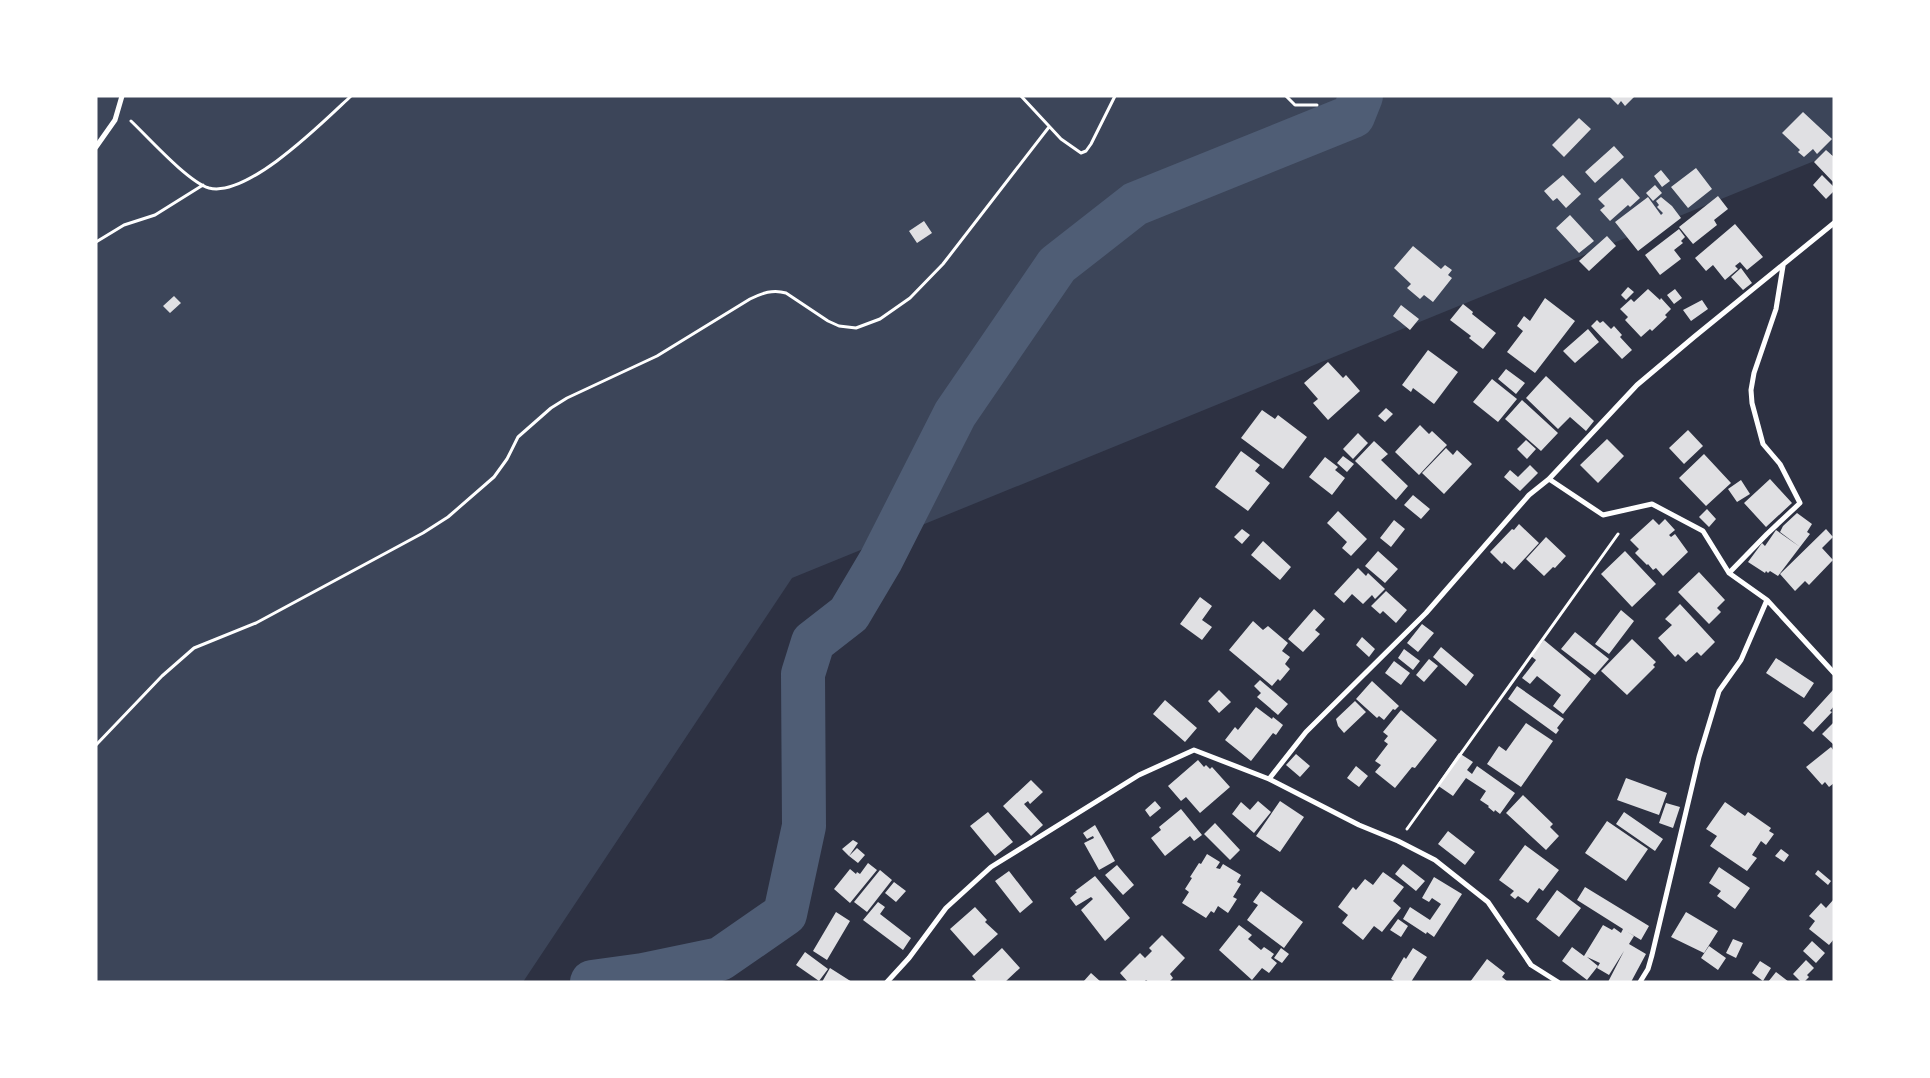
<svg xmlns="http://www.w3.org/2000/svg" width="1930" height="1078" viewBox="0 0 1930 1078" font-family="Signika,sans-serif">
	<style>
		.green { fill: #3c4559 }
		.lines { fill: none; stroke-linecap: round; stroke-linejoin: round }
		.river { stroke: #4f5d75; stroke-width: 44 }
		.building { fill: #e0e0e3 }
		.path { stroke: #fff; stroke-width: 3 }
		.minor { stroke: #fff; stroke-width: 5 }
	</style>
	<rect width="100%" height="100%" fill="#2d3142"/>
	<path class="green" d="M96,96H1834V153L792,578L523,982H96Z"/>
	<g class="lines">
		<path class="river" d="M592,982L643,975L720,959L785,914L804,826L803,674L813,642L849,614L881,560L955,414L1057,265L1135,204L1353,116L1361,96"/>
	</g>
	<path class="building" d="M1609,96H1635L1625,106L1621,101L1618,105Z
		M1803,112L1832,139L1817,154L1813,149L1804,157L1798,152L1800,150L1782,133Z
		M1579,118L1591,129L1564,157L1552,145Z
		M1614,146L1624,157L1595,183L1585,172Z
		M1826,150L1834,157V183L1814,162Z
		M1696,168L1712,189L1688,208L1671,187Z
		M1661,170L1670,181L1662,187L1654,176Z
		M1563,175L1581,194L1566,208L1557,198L1553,201L1544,191Z
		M1822,175L1834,187V191L1826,199L1813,185Z
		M1622,178L1640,198L1630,207L1628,205L1610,221L1600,210L1605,206L1598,199Z
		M1655,185L1662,193L1653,201L1646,193Z
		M1718,196L1728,209L1714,220L1717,225L1693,244L1679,227Z
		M1648,197L1661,215L1663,213L1657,207L1659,205L1656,201L1661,197L1672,206L1681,218L1638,251L1615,222Z
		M1570,215L1594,241L1579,253L1556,228Z
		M924,221L932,233L917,243L909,231Z
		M1735,224L1763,257L1747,270L1740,262L1735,266L1738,269L1725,280L1713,265L1706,271L1695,258Z
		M1679,229L1685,237L1681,241L1683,243L1674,250L1681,259L1660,275L1645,255Z
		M1607,236L1616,246L1589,271L1579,261Z
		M1413,246L1441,269L1445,265L1452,270L1448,275L1452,278L1433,302L1424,295L1420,299L1407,288L1411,284L1394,268Z
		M1741,268L1752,283L1743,290L1731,277Z
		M1628,287L1634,292L1626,300L1621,295Z
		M1648,289L1660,300L1661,298L1671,309L1665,315L1667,317L1652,331L1650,329L1641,337L1625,320L1628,317L1620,309L1631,299L1634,302Z
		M1675,289L1682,298L1674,304L1667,295Z
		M174,296L181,303L170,313L163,306Z
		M1545,298L1575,321L1535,373L1507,352L1523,331L1517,326L1524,316L1530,321Z
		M1702,300L1708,309L1691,321L1683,310Z
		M1463,304L1473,312L1472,314L1496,333L1483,349L1469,338L1471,336L1450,320Z
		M1401,305L1419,319L1410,330L1393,316Z
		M1597,320L1600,323L1603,321L1611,329L1614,326L1622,335L1620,337L1632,350L1622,359L1591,326Z
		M1588,329L1599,342L1575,363L1563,351Z
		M1428,350L1458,372L1434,404L1413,388L1411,392L1402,385Z
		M1328,362L1343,378L1346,375L1360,391L1328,420L1313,403L1318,399L1304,383Z
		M1506,369L1525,383L1516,394L1498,379Z
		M1546,376L1594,421L1586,431L1570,417L1558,429L1526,398Z
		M1492,379L1517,399L1498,422L1473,402Z
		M1522,400L1558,433L1541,451L1505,419Z
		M1386,408L1393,414L1385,422L1378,416Z
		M1262,410L1275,419L1278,415L1307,437L1283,469L1241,438Z
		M1420,425L1429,434L1432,431L1447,445L1419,475L1395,452Z
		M1688,430L1703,446L1684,464L1669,448Z
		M1358,433L1368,443L1353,459L1343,449Z
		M1607,439L1624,456L1598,483L1580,465Z
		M1526,440L1536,449L1527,459L1517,449Z
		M1374,441L1388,454L1381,460L1408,486L1396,500L1355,461Z
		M1446,448L1453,455L1457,450L1472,464L1444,494L1422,473Z
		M1241,451L1260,465L1255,471L1270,483L1248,511L1215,487Z
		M1704,454L1731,483L1706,506L1679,478Z
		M1343,456L1354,464L1347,472L1337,463Z
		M1325,457L1338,467L1335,470L1345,478L1332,495L1309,477Z
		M1530,465L1538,473L1520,491L1504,477L1510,470L1518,477Z
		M1770,479L1792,503L1766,527L1744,503Z
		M1741,480L1750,494L1737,502L1728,489Z
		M1413,495L1430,509L1421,519L1404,505Z
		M1707,509L1716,519L1709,527L1699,517Z
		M1338,511L1367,539L1351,556L1342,548L1347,542L1327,523Z
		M1797,513L1812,524L1807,532L1810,534L1800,547L1780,532L1783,526Z
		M1653,519L1659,525L1665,519L1675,530L1669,535L1671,537L1675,534L1688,552L1663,576L1656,568L1653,570L1648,564L1647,565L1635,553L1639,549L1630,540Z
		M1394,520L1405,529L1391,547L1380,538Z
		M1519,524L1539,543L1514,570L1504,561L1502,564L1490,552L1512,529L1514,530Z
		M1242,529L1250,535L1242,544L1234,537Z
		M1826,529L1833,537L1822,548L1833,560L1809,585L1805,581L1795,591L1780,574Z
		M1776,530L1800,547L1778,576L1770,571L1768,573L1766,571L1765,573L1748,562L1762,543L1765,546Z
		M1546,537L1566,556L1555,568L1553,567L1544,576L1526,559Z
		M1263,541L1291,567L1280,580L1251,555Z
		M1378,551L1398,569L1385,583L1365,566Z
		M1625,551L1656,584L1632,607L1601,574Z
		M1358,568L1366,576L1368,573L1385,589L1375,599L1372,595L1363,604L1352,594L1344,603L1334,594Z
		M1699,572L1725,600L1717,608L1721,612L1709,624L1678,592Z
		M1386,591L1407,610L1396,623L1383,611L1380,614L1371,606Z
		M1200,597L1212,606L1202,620L1212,627L1202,640L1180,624Z
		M1680,604L1715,642L1701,656L1697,652L1686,662L1678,654L1675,657L1658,638L1672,625L1665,619Z
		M1314,609L1325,619L1315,630L1320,634L1303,652L1288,639Z
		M1621,610L1634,621L1609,654L1595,644Z
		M1253,621L1263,630L1268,626L1288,643L1282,651L1290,657L1285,664L1290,669L1280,681L1278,679L1272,686L1229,650Z
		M1422,624L1434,633L1418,652L1407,643Z
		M1575,632L1609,659L1595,675L1561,649Z
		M1362,637L1375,649L1369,657L1356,645Z
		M1632,639L1656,662L1653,665L1655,667L1627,695L1601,671Z
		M1544,640L1591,679L1563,714L1553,706L1561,695L1537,676L1530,684L1522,678L1536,660L1531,656Z
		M1441,647L1474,675L1466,686L1433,657Z
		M1404,649L1420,661L1413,670L1398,658Z
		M1776,658L1814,683L1804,698L1766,673Z
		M1429,659L1438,666L1424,682L1416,675Z
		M1394,661L1410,673L1401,685L1385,673Z
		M1260,680L1288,704L1278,715L1257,697L1261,693L1254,686Z
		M1372,681L1399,706L1395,710L1393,709L1384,720L1379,716L1377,718L1356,699Z
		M1517,686L1564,719L1557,728L1559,730L1556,734L1508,699Z
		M1219,690L1231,702L1219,713L1208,701Z
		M1833,690L1834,706L1830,711L1832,712L1813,732L1803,723Z
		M1165,700L1197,728L1185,742L1153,714Z
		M1355,701L1366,712L1344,733L1338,726L1336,719Z
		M1256,707L1272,719L1273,717L1283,725L1276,735L1273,733L1251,761L1225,740L1235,727L1238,730Z
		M1401,710L1437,740L1415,768L1412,767L1395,788L1375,772L1381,765L1375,761L1388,744L1384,741L1388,736L1383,732Z
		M1834,722V745L1822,734Z
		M1526,723L1553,741L1521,787L1487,764L1499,746L1506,751Z
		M1831,747L1834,751V783L1829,787L1825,782L1822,785L1806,767Z
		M1459,753L1473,762L1467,770L1472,774L1477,766L1515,793L1500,814L1495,810L1494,812L1488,807L1489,806L1480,800L1486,791L1466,778L1453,796L1437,785Z
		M1296,754L1310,766L1300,777L1286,765Z
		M1198,760L1204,767L1206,765L1210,769L1212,767L1230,787L1200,813L1186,797L1181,801L1168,786Z
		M1356,766L1368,776L1359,787L1347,778Z
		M1626,778L1667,793L1659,815L1617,800Z
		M1031,780L1043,792L1030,804L1028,801L1024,804L1043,825L1031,836L1003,806Z
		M1523,795L1553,824L1550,827L1559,836L1546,850L1506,813Z
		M1155,801L1161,808L1150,817L1145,810Z
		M1258,801L1271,812L1254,833L1232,814L1241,802L1250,810Z
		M1280,801L1304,817L1280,852L1256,836Z
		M1725,802L1745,816L1748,812L1771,828L1769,831L1774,834L1766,845L1761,841L1752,855L1757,858L1747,871L1710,846L1717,836L1706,829Z
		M1666,803L1680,807L1673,828L1659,823Z
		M1181,809L1202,835L1194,841L1190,836L1165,856L1151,838L1161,830L1159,827Z
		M988,812L1013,842L995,856L970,826Z
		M1624,812L1663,839L1655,851L1616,824Z
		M1607,821L1648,849L1626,881L1585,853Z
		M1215,823L1240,850L1230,860L1204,834Z
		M1095,825L1115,861L1099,870L1084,843L1094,838L1093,836L1087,839L1083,833Z
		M1448,831L1475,852L1465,865L1438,844Z
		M853,840L858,843L849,856L857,848L865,855L858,863L849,856L842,849Z
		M1525,845L1559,870L1543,891L1539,888L1528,903L1518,896L1515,899L1510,895L1514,891L1499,880Z
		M1781,849L1789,855L1784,862L1775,856Z
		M1207,854L1220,862L1216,868L1220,869L1223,864L1241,875L1237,882L1241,884L1233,897L1237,899L1228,913L1218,906L1214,913L1211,911L1206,918L1182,903L1189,892L1185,889L1192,878L1190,877L1199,863L1201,864Z
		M868,863L877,870L850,903L834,889L850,869L856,874L857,872L860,874Z
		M1403,864L1425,881L1416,891L1395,874Z
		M1117,865L1134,885L1123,895L1105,875Z
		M1719,867L1750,888L1735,909L1717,896L1721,891L1709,883Z
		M880,870L892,880L867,912L854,902Z
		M1818,870L1831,881L1828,885L1815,874Z
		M1009,871L1033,902L1020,913L995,881Z
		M1383,872L1404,887L1393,901L1401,908L1382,932L1374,926L1363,940L1342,923L1348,915L1338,907L1353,887L1356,890L1365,879L1373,885Z
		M1095,876L1130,918L1105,941L1081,910L1093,899L1091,897L1076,906L1070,898L1077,892L1075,891Z
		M1434,877L1462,894L1434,937L1427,932L1426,934L1403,919L1410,907L1430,920L1441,904L1432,898L1429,902L1422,898Z
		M894,882L906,891L896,902L885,893Z
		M1585,887L1649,926L1641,940L1626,931L1634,936L1629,944L1646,954L1631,982H1608L1624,951L1609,975L1597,968L1600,963L1587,957L1598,966L1587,980L1562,961L1572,947L1584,956L1603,925L1612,930L1614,928L1621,933L1623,929L1577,900Z
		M1557,890L1581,908L1559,937L1536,919Z
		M1261,891L1303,922L1284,948L1247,920L1258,905L1253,902Z
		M1834,899V939L1829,945L1809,929L1815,921L1809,916L1821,903L1826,908Z
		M878,902L885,907L880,914L911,938L903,950L863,920Z
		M975,907L987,920L985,922L998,934L974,956L950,929Z
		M836,912L850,921L827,960L813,951Z
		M1686,912L1718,931L1704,953L1671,937Z
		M1398,919L1408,926L1401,937L1390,930Z
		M1239,925L1252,935L1248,939L1261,950L1264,947L1274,954L1271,958L1277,963L1269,973L1262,968L1252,980L1219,950Z
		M1162,935L1185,958L1170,974L1173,978L1169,982H1149L1146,980L1144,982H1128L1120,973L1140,953L1145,958L1152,951L1149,948Z
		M1733,939L1743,943L1736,958L1726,953Z
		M1812,941L1825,953L1816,963L1803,951Z
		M1709,946L1726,958L1718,970L1701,958Z
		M1002,948L1020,968L1005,982H977L972,976Z
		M1281,948L1289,954L1282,963L1274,958Z
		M1413,948L1427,957L1411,982H1396L1391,979L1404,957L1406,959Z
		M805,952L828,969L819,981L796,965Z
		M1487,959L1505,973L1502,977L1508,982H1470Z
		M1806,960L1814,968L1807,975L1809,977L1804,982H1801L1793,974Z
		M1760,961L1771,968L1763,981L1752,973Z
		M830,968L852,982H822Z
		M1776,972L1789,982H1768Z
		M1091,973L1101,982H1083Z"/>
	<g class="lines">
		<path class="path" d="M1021,96L1061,139L1081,153L1086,151L1091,144L1115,96
			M1286,96L1295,105H1317
			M131,121C148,137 188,182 209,188C248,198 324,121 351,96
			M96,242L124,225L155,215L203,185
			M96,745L162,676L194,648L256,623L423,533L448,517L494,477L507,459L518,437L551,408L567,398L657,356L750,299C762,293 773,289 786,293L828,321L839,326L856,328L880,319L910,298L943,264L1049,127
			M1407,829L1618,534"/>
		<path class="minor" d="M96,147L115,120L122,96
			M1549,479L1603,515L1652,504L1703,531L1729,573L1767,600L1834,673
			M1729,573L1767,534L1800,503L1780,464L1763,444L1752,403L1751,390L1754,373L1776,309L1783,266
			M1269,779L1306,732L1426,613L1529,495L1549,479L1637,385L1694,337L1834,223
			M887,982L909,958L946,908L991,867L1139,775L1194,750L1269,779L1359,825L1398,841L1435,860L1488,902L1531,965L1558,982
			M1640,982L1648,969L1652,955L1699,757L1719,691L1741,660L1767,600"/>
	</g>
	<rect width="1930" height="1078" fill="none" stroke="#ffffff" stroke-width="195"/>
</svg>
